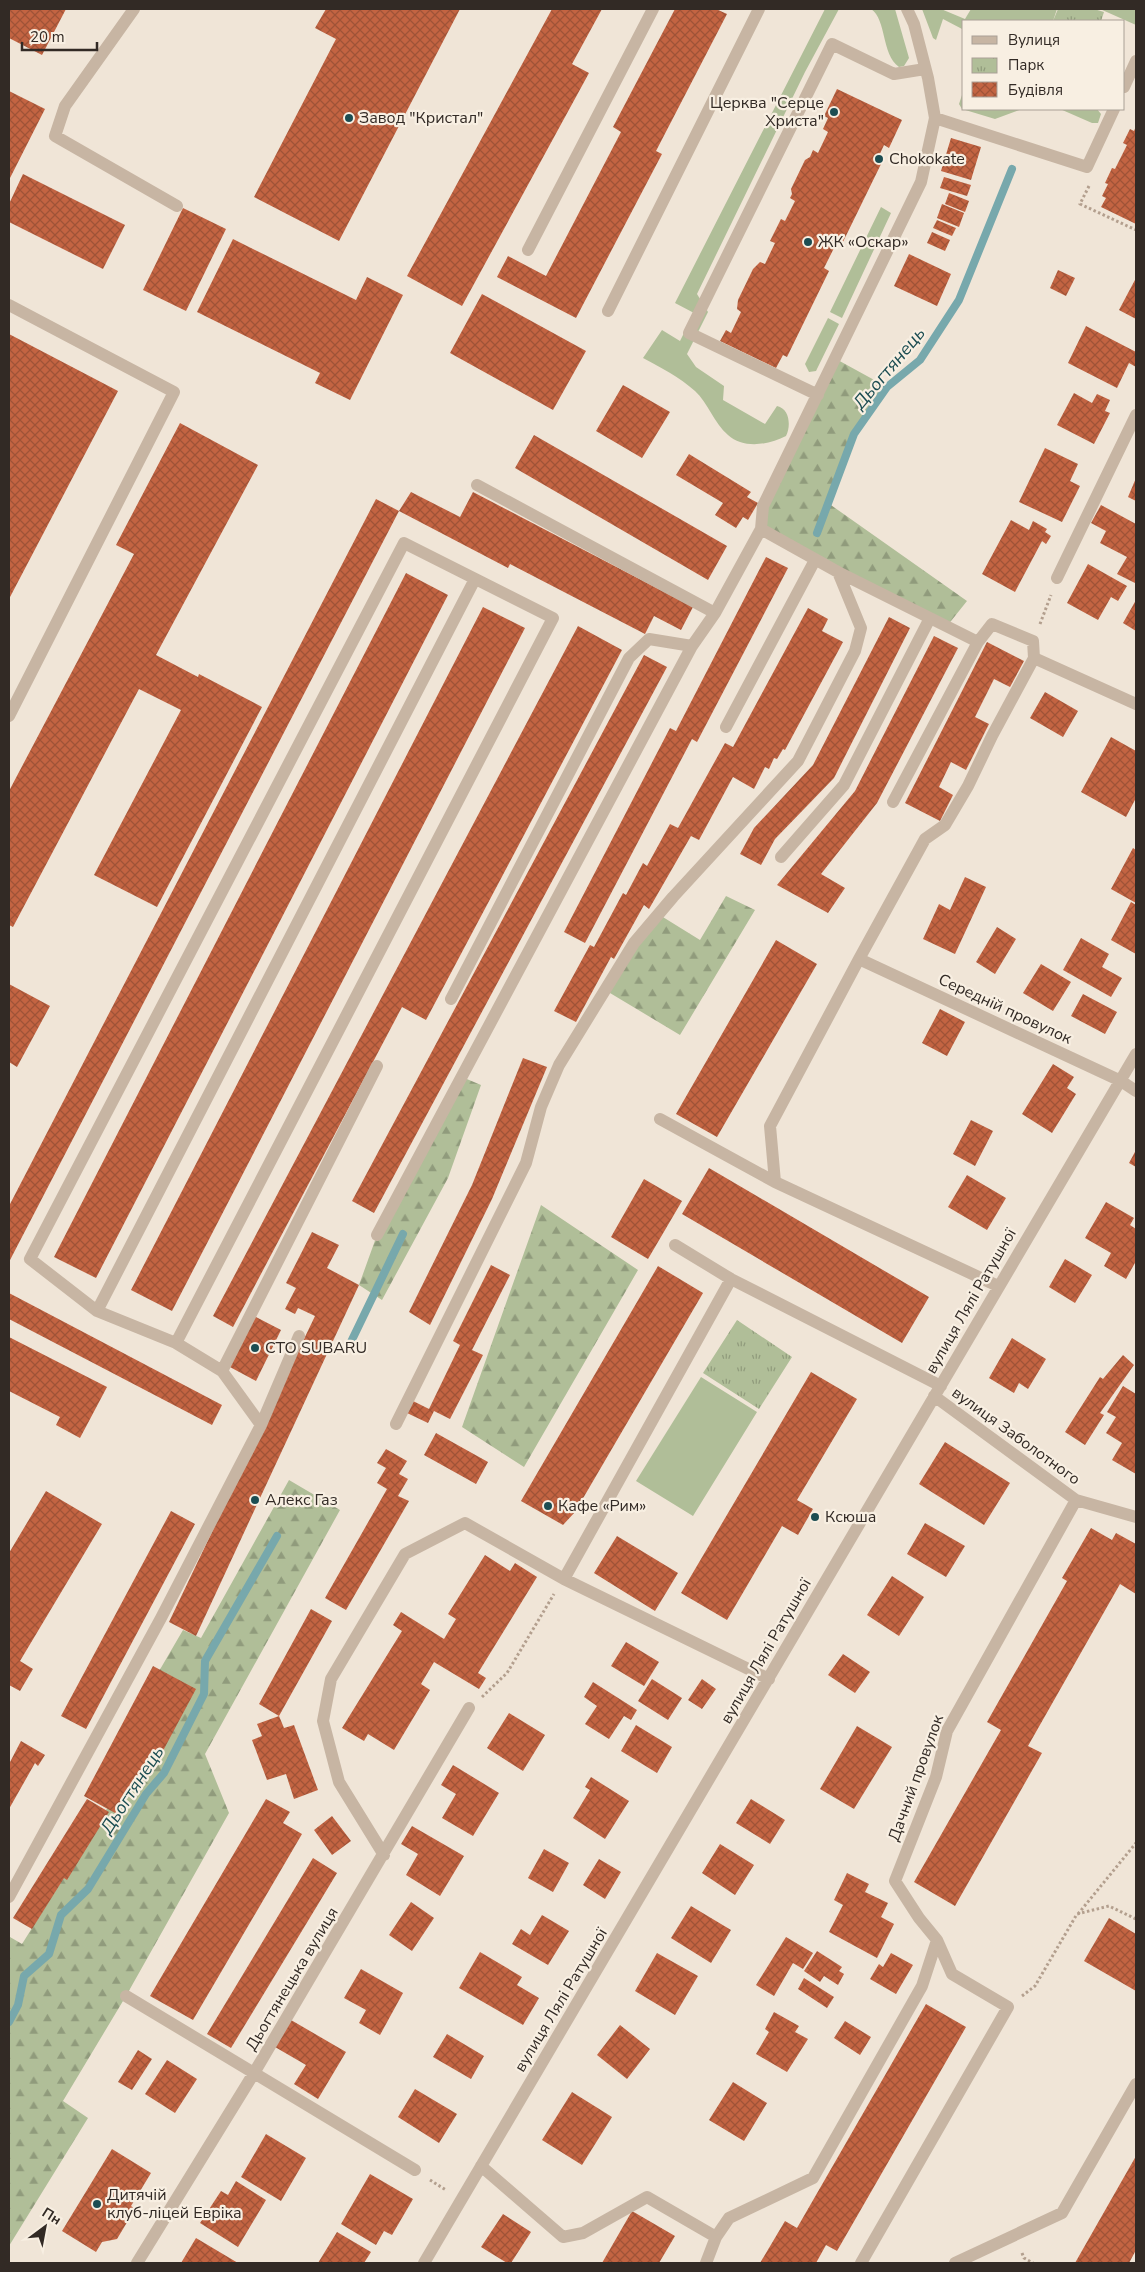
<svg xmlns="http://www.w3.org/2000/svg" width="1145" height="2272" viewBox="0 0 1145 2272" font-family="'Nunito Sans',sans-serif">
	<style>
		.green { fill: #b0be98 }
		.forest { fill: url(#forest-firs) }
		.park { fill: url(#park-tufts) }
		.lines { fill: none; stroke-linecap: round; stroke-linejoin: round }
		.stream { stroke: #77a8ac; stroke-width: 8 }
		.building { fill: url(#building-cross-hatch) }
		.path { stroke: #b39f8e; stroke-width: 3; stroke-dasharray: 2.5 2.5; stroke-linecap: butt }
		.minor { stroke: #c7b5a3; stroke-width: 12 }
		.poi-dot { fill: #1c4d52; stroke: #f8efe2; stroke-width: 2 }
		.labels { text-anchor: middle; dominant-baseline: central; stroke-width: 4.5; stroke-linejoin: round; paint-order: stroke }
		.poi-label { font-size: 16px; fill: #322a25; stroke: #f8efe2; text-anchor: start }
		.street-label { font-size: 16px; fill: #322a25; stroke: #f8efe2 }
		.water-label { font-size: 18px; font-style: italic; fill: #1c4d52; stroke: #f8efe2 }
	</style>
	<defs>
		<pattern id="forest-firs" width="22" height="20" patternUnits="userSpaceOnUse" patternTransform="scale(1.25)"><rect width="22" height="20" fill="#b0be98"/><path d="M5 1l3.5 6h-7zM16 11l3.5 6h-7z" fill="#909b7c"/></pattern>
		<pattern id="park-tufts" width="24" height="20" patternUnits="userSpaceOnUse" patternTransform="scale(1.25)"><rect width="24" height="20" fill="#b0be98"/><path d="M3 7l-1-3M5 7V3M7 7l1-3M15 17l-1-3M17 17v-4M19 17l1-3" fill="none" stroke="#909b7c"/></pattern>
		<pattern id="building-cross-hatch" width="8" height="8" patternUnits="userSpaceOnUse" patternTransform="scale(1.25)"><rect width="8" height="8" fill="#c36442"/><path d="M0 0l8 8M0 8l8-8" fill="none" stroke="#9f5337"/></pattern>
	</defs>
	<rect width="100%" height="100%" fill="#f0e5d7"/>
	<path class="green" d="M825,9H839L805,72L697,294L708,312L687,354L696,367L724,386L723,400L765,424L777,406C790,409 791,426 786,436C769,445 743,449 728,435C714,423 708,403 695,391C679,377 662,368 643,358L662,330L680,341L694,313L675,303Z
		M871,9H895L909,58L904,66L899,67C881,54 887,20 871,9Z
		M922,9H941L965,19L971,9H1057L1053,21H964V30L943,19L936,40L933,38Z
		M1100,9H1136V25Z
		M964,89V109H1022L995,119L962,109L959,104Z
		M1060,109H1097L1101,114L1098,123H1092Z
		M881,207L891,213L842,318L830,312Z
		M828,318L839,324L816,371L809,372L805,364Z
		M701,1377L757,1412L693,1516L636,1481Z"/>
	<path class="forest" d="M836,359L887,387L854,434L828,503L967,601L947,626L761,529L763,506Z
		M726,896L755,910L680,1035L605,990L658,914L700,940Z
		M462,1077L481,1085L448,1178L382,1300L359,1285L377,1235Z
		M541,1205L638,1270L524,1467L462,1427Z
		M289,1480L340,1510L205,1754L229,1813L126,1996L63,2101L88,2118L9,2246L10,1937L22,1944L125,1780L148,1690L183,1630L201,1638Z"/>
	<path class="park" d="M1058,9H1094L1104,12L1101,21H1053Z
		M737,1320L792,1357L759,1409L703,1373Z"/>
	<g class="lines">
		<path class="stream" d="M817,533L854,434L887,387L920,360L959,300L1012,169
			M350,1344L403,1234
			M9,2022L18,2005L24,1976L49,1954L61,1915L88,1889L146,1794L164,1773L204,1694L205,1661L277,1536"/>
	</g>
	<path class="building" d="M9,9H66L42,55L9,38Z
		M326,9H460L339,241L254,197L336,39L315,28Z
		M552,9H602L572,64L589,73L462,306L407,276Z
		M675,9H716L727,14L656,151L662,154L576,318L497,277L508,256L546,276L621,132L613,127Z
		M837,89L902,120L889,148L884,145L878,158L883,160L841,246L836,244L824,268L829,271L787,357L783,355L776,368L720,341L726,330L731,333L741,312L737,309L738,300L753,269L760,262L765,264L775,243L770,241L781,219L785,221L795,201L790,198L792,194L791,189L805,160L810,157L813,150L818,153L828,132L823,129L828,118L824,116Z
		M9,91L45,109L9,180Z
		M1136,126V224L1101,207L1106,198L1102,196L1108,184L1105,183L1112,168L1115,169L1127,145L1123,143L1130,129L1134,131Z
		M951,138L981,147L971,180L941,171Z
		M23,174L125,225L103,269L9,222V204Z
		M944,177L971,185L967,196L940,188Z
		M949,193L969,201L965,212L945,204Z
		M942,204L964,213L959,227L937,218Z
		M183,208L226,229L186,311L143,290Z
		M937,220L956,228L952,236L933,228Z
		M932,232L950,240L945,251L927,243Z
		M233,239L356,300L367,277L403,295L350,400L315,383L320,373L197,312Z
		M909,254L951,274L937,306L894,286Z
		M1058,270L1075,278L1066,296L1050,288Z
		M1136,278V319L1119,310Z
		M482,294L586,351L553,410L450,353Z
		M1086,326L1136,352V367L1129,363L1117,388L1068,363Z
		M9,334L118,391L9,599Z
		M623,385L670,412L642,458L596,431Z
		M1074,393L1092,403L1097,394L1110,400L1105,411L1110,413L1094,444L1057,425Z
		M180,423L258,465L156,655L198,677L199,674L262,707L157,907L94,875L181,710L139,689L13,927L9,925V791L134,554L116,545Z
		M534,435L727,546L708,580L515,468Z
		M1045,448L1078,464L1070,481L1080,486L1062,522L1019,502Z
		M689,454L751,492L747,497L758,503L748,520L743,517L736,528L715,515L723,503L676,475Z
		M1136,478V501L1128,497Z
		M411,492L460,517L473,492L693,607L681,630L654,616L645,634L510,564L508,568L399,511Z
		M376,499L399,511L9,1262V1206Z
		M1101,505L1136,524L1135,583L1117,574L1127,557L1100,543L1106,531L1091,523Z
		M1011,520L1029,530L1033,521L1047,529L1045,532L1051,536L1046,544L1042,541L1015,592L982,574Z
		M766,557L788,568L697,742L692,739L585,943L564,932L670,728L676,731Z
		M1088,564L1127,586L1118,601L1111,597L1098,620L1067,603Z
		M406,573L448,595L96,1278L54,1257Z
		M1136,600V631L1123,623Z
		M483,607L525,628L172,1311L131,1290Z
		M808,608L828,619L822,631L843,642L785,750L783,749L777,759L774,758L769,769L765,767L754,789L733,777L699,840L691,836L649,909L644,905L614,959L611,957L576,1022L554,1011L590,945L594,947L623,893L626,895L643,863L647,866L670,824L678,828L725,743L733,747Z
		M889,617L910,628L834,778L775,839L761,865L740,854L754,828L813,765Z
		M578,626L622,650L426,1020L402,1007L233,1327L213,1316Z
		M934,636L958,648L877,803L821,874L845,888L828,913L777,885L855,791Z
		M987,642L1024,661L1010,687L994,679L975,717L989,724L966,770L951,762L939,787L953,795L940,821L905,803Z
		M644,655L667,667L374,1213L352,1201Z
		M1045,692L1078,711L1063,737L1030,718Z
		M1111,737L1136,751V798L1126,817L1081,792Z
		M1133,848L1136,850V903L1111,889Z
		M965,877L986,887L955,954L923,939L939,904L950,910Z
		M1131,902L1136,905V954L1111,940Z
		M997,927L1016,939L995,974L976,962Z
		M1081,938L1109,954L1102,967L1122,978L1111,997L1063,970Z
		M776,940L817,964L717,1137L676,1114Z
		M1041,964L1071,982L1053,1011L1023,993Z
		M9,984L50,1006L17,1067L9,1062Z
		M1083,994L1117,1012L1105,1034L1071,1016Z
		M940,1009L965,1022L947,1056L922,1043Z
		M523,1058L547,1067L492,1199L430,1325L409,1312L472,1185Z
		M1053,1064L1074,1077L1067,1088L1076,1094L1052,1133L1022,1114Z
		M971,1120L993,1131L975,1166L953,1154Z
		M1136,1150V1167L1129,1163Z
		M709,1168L929,1297L902,1343L682,1214Z
		M967,1175L1006,1198L987,1230L948,1207Z
		M644,1179L682,1201L648,1259L611,1237Z
		M1106,1202L1134,1218L1130,1225L1136,1229V1261L1126,1279L1104,1266L1111,1253L1085,1238Z
		M312,1232L339,1245L327,1268L359,1285L196,1636L169,1622L315,1316L298,1308L295,1314L285,1309L296,1288L286,1283Z
		M1065,1259L1092,1275L1075,1303L1049,1287Z
		M491,1265L510,1275L472,1350L483,1355L450,1419L434,1411L428,1423L407,1413L413,1401L429,1409L460,1345L453,1341Z
		M658,1266L703,1293L575,1512L563,1525L521,1501Z
		M9,1293L222,1405L212,1425L9,1319Z
		M254,1316L281,1330L256,1381L228,1366Z
		M9,1337L107,1387L80,1438L56,1425L60,1417L9,1391Z
		M1012,1338L1046,1359L1028,1389L1019,1383L1014,1393L989,1378Z
		M1123,1355L1134,1365L1100,1413L1104,1415L1085,1445L1065,1432L1100,1377L1103,1379Z
		M811,1372L857,1399L797,1500L813,1509L798,1535L782,1526L727,1620L681,1593Z
		M1123,1386L1136,1394V1474L1112,1460L1122,1443L1106,1433L1116,1417L1107,1412Z
		M436,1433L488,1462L476,1484L424,1455Z
		M945,1442L1010,1483L984,1525L919,1484Z
		M386,1449L407,1461L399,1474L408,1479L398,1496L409,1501L346,1610L325,1598L387,1489L377,1483L386,1468L377,1463Z
		M46,1491L102,1524L20,1661L33,1669L20,1691L9,1685V1553Z
		M171,1511L195,1524L86,1729L61,1716Z
		M925,1523L965,1546L946,1577L907,1554Z
		M1091,1528L1112,1540L1116,1533L1136,1544V1594L1120,1584L1028,1746L1042,1753L955,1906L914,1882L1001,1730L987,1722L1067,1581L1062,1578Z
		M617,1536L678,1573L655,1611L594,1573Z
		M485,1555L510,1571L515,1563L537,1577L478,1673L486,1678L479,1689L434,1662L421,1684L430,1690L394,1750L368,1734L364,1741L342,1728L402,1631L393,1625L401,1612L444,1639L456,1619L448,1614Z
		M892,1576L924,1597L899,1636L867,1615Z
		M311,1609L332,1621L279,1716L259,1704Z
		M626,1642L659,1662L644,1686L611,1666Z
		M843,1654L870,1672L855,1693L828,1675Z
		M153,1666L196,1689L157,1762L148,1757L117,1814L84,1796Z
		M652,1679L682,1698L668,1720L638,1701Z
		M702,1679L716,1689L702,1709L688,1700Z
		M593,1682L637,1710L631,1720L624,1716L609,1739L585,1724L597,1706L584,1697Z
		M509,1713L545,1735L523,1771L487,1748Z
		M279,1716L284,1728L294,1725L318,1790L294,1799L286,1774L267,1780L252,1740L262,1736L257,1724Z
		M636,1725L672,1747L657,1773L621,1751Z
		M857,1726L892,1747L854,1809L820,1789Z
		M21,1741L45,1755L38,1766L35,1763L9,1809V1764Z
		M453,1765L499,1793L473,1836L442,1818L456,1794L441,1785Z
		M591,1777L629,1801L605,1839L573,1818L590,1790L585,1787Z
		M87,1799L109,1812L67,1880L64,1878L32,1929L13,1918Z
		M266,1799L290,1812L283,1823L302,1834L193,2020L150,1996Z
		M751,1799L785,1820L770,1844L736,1823Z
		M332,1816L351,1841L332,1855L314,1830Z
		M412,1826L464,1856L440,1896L406,1875L418,1854L401,1844Z
		M720,1844L754,1865L735,1895L702,1873Z
		M544,1849L569,1863L553,1892L528,1878Z
		M313,1858L337,1873L231,2048L207,2034Z
		M599,1859L621,1872L605,1899L583,1885Z
		M847,1873L869,1884L865,1892L888,1903L881,1917L894,1924L877,1958L829,1932L843,1905L834,1900Z
		M411,1902L434,1918L412,1951L389,1935Z
		M691,1906L731,1930L711,1963L671,1938Z
		M542,1915L569,1931L548,1965L512,1944L521,1929L530,1935Z
		M1109,1918L1136,1934V1991L1084,1961Z
		M786,1937L813,1953L803,1969L793,1963L774,1996L756,1985Z
		M817,1951L842,1967L839,1971L844,1974L838,1985L824,1976L820,1982L804,1971Z
		M480,1952L522,1977L517,1985L539,1998L523,2025L459,1988Z
		M657,1953L698,1976L675,2015L635,1991Z
		M891,1953L913,1965L896,1994L870,1979L879,1964L883,1967Z
		M361,1969L403,1993L380,2035L359,2023L366,2010L344,1998Z
		M804,1978L834,1997L827,2008L798,1989Z
		M926,2004L966,2027L837,2251L826,2245L816,2263H760L785,2221L797,2228Z
		M774,2012L799,2026L795,2032L808,2039L787,2072L756,2054L769,2032L765,2029Z
		M291,2020L346,2052L318,2099L294,2084L306,2065L275,2047Z
		M845,2021L871,2037L860,2055L834,2038Z
		M620,2025L650,2049L627,2079L597,2055Z
		M447,2034L484,2056L471,2079L433,2057Z
		M138,2050L152,2059L132,2090L118,2082Z
		M167,2060L197,2079L175,2113L145,2094Z
		M733,2082L767,2103L744,2141L709,2120Z
		M415,2089L457,2114L439,2143L398,2117Z
		M572,2092L612,2117L582,2165L542,2140Z
		M266,2134L306,2158L281,2201L241,2177Z
		M112,2149L151,2173L131,2206L135,2209L117,2239L102,2242L96,2252L62,2231Z
		M1136,2156V2250L1129,2263H1075Z
		M370,2174L413,2199L392,2235L384,2231L376,2245L341,2224Z
		M236,2181L266,2200L238,2247L200,2223L221,2191L228,2195Z
		M632,2211L675,2236L659,2263H602Z
		M503,2214L531,2232L511,2263H507L481,2247Z
		M337,2232L371,2252L364,2263H318Z
		M196,2238L238,2263H181Z"/>
	<g class="lines">
		<path class="path" d="M1089,186L1080,204L1136,230
			M1040,624L1051,595
			M482,1697L507,1673L554,1594
			M1078,1914L1136,1843
			M1022,1996L1035,1986L1077,1914L1109,1906L1136,1919
			M430,2180L446,2190
			M1022,2253L1024,2258L1033,2263"/>
		<path class="minor" d="M134,9L65,106L55,136L177,206
			M1124,87L1136,61
			M935,118L1087,167L1114,109
			M528,250L653,9
			M9,305L174,392L9,716
			M608,311L759,9
			M818,395L689,333L832,44L894,74L925,69
			M477,485L715,613
			M761,529L838,572L978,642L893,802
			M1057,578L1136,415
			M978,642L992,624L1033,641L1034,658L1136,704
			M726,727L815,560
			M781,857L844,785L930,618
			M859,959L1121,1081L1136,1091
			M451,999L629,658L649,639L692,646
			M660,1119L775,1182L998,1286
			M775,1182L770,1126L859,959L925,839L945,825L968,786L992,736L1034,658
			M377,1235L692,646L715,613L761,529L763,506L921,182L935,118L928,78L914,24L907,9
			M675,1245L731,1279L941,1386
			M97,1311L475,579
			M176,1343L553,618L404,543L30,1259L97,1311L176,1343L222,1371
			M934,1396L1076,1500L1136,1517
			M396,1424L526,1163L541,1107L559,1065L634,943L673,897L798,761L855,651L861,628L838,572
			M261,1425L299,1336
			M564,1579L731,1279
			M384,1855L339,1782L323,1721L331,1679L405,1554L465,1523L564,1579L769,1679
			M9,1897L161,1618L261,1425L222,1371L377,1066
			M126,1996L415,2170
			M481,2166L563,2237L583,2233L647,2197L716,2237
			M137,2263L254,2073L469,1708
			M424,2263L1136,1054
			M706,2263L716,2237L729,2218L813,2178L922,1986L937,1940L919,1918L895,1881L936,1777L947,1731L1076,1500
			M861,2263L1008,2007L952,1974L937,1940
			M955,2263L1062,2213L1136,2084"/>
	</g>
	<g class="poi-dot">
		<circle cx="834" cy="112" r="5"/>
		<circle cx="349" cy="118" r="5"/>
		<circle cx="879" cy="159" r="5"/>
		<circle cx="808" cy="242" r="5"/>
		<circle cx="255" cy="1348" r="5"/>
		<circle cx="255" cy="1500" r="5"/>
		<circle cx="548" cy="1506" r="5"/>
		<circle cx="815" cy="1517" r="5"/>
		<circle cx="97" cy="2204" r="5"/>
	</g>
	<g class="labels">
		<g class="poi-label">
			<text x="824" y="103" text-anchor="end">Церква "Серце<tspan x="824" dy="18">Христа"</tspan></text>
			<text x="359" y="118">Завод "Кристал"</text>
			<text x="889" y="159">Chokokate</text>
			<text x="818" y="242">ЖК «Оскар»</text>
			<text x="265" y="1348">СТО SUBARU</text>
			<text x="265" y="1500">Алекс Газ</text>
			<text x="558" y="1506">Кафе «Рим»</text>
			<text x="825" y="1517">Ксюша</text>
			<text x="107" y="2195">Дитячій<tspan x="107" dy="18">клуб-ліцей Евріка</tspan></text>
		</g>
		<g class="street-label">
			<text transform="translate(1005 1009) rotate(25)">Середній провулок</text>
			<text transform="translate(971 1301) rotate(-60)">вулиця Лялі Ратушної</text>
			<text transform="translate(1016 1436) rotate(36)">вулиця Заболотного</text>
			<text transform="translate(766 1651) rotate(-60)">вулиця Лялі Ратушної</text>
			<text transform="translate(916 1778) rotate(-70)">Дачний провулок</text>
			<text transform="translate(292 1979) rotate(-59)">Дьогтянецька вулиця</text>
			<text transform="translate(561 2000) rotate(-59)">вулиця Лялі Ратушної</text>
		</g>
		<g class="water-label">
			<text transform="translate(889 368) rotate(-50)">Дьогтянець</text>
			<text transform="translate(132 1790) rotate(-57)">Дьогтянець</text>
		</g>
	</g>
	<rect width="1145" height="2272" fill="none" stroke="#322a25" stroke-width="20"/>
	<rect x="962" y="20" width="162" height="90" fill="#f8efe2" stroke="#a9a096"/>
	<rect x="972" y="36" width="25" height="8" fill="#c7b5a3" stroke="#a9a096"/>
	<text x="1008" y="45" font-size="15" fill="#322a25">Вулиця</text>
	<rect x="972" y="58" width="25" height="15" fill="url(#park-tufts)" stroke="#a9a096"/>
	<text x="1008" y="70" font-size="15" fill="#322a25">Парк</text>
	<rect x="972" y="82" width="25" height="15" fill="url(#building-cross-hatch)" stroke="#a9a096"/>
	<text x="1008" y="95" font-size="15" fill="#322a25">Будівля</text>
	<g transform="translate(45 2227) rotate(32)" stroke="#f8efe2" stroke-width="4" paint-order="stroke">
	<path d="M0-4L9 19L0 12L-9 19Z" fill="#322a25"/>
	<text y="-8" font-size="14" font-weight="bold" text-anchor="middle" fill="#322a25">Пн</text>
	</g>
	<path d="M22 42v8h75v-8" fill="none" stroke="#322a25" stroke-width="2.5"/>
	<text x="30" y="42" font-size="15" fill="#322a25" stroke="#f8efe2" stroke-width="4" paint-order="stroke">20 m</text>
</svg>
